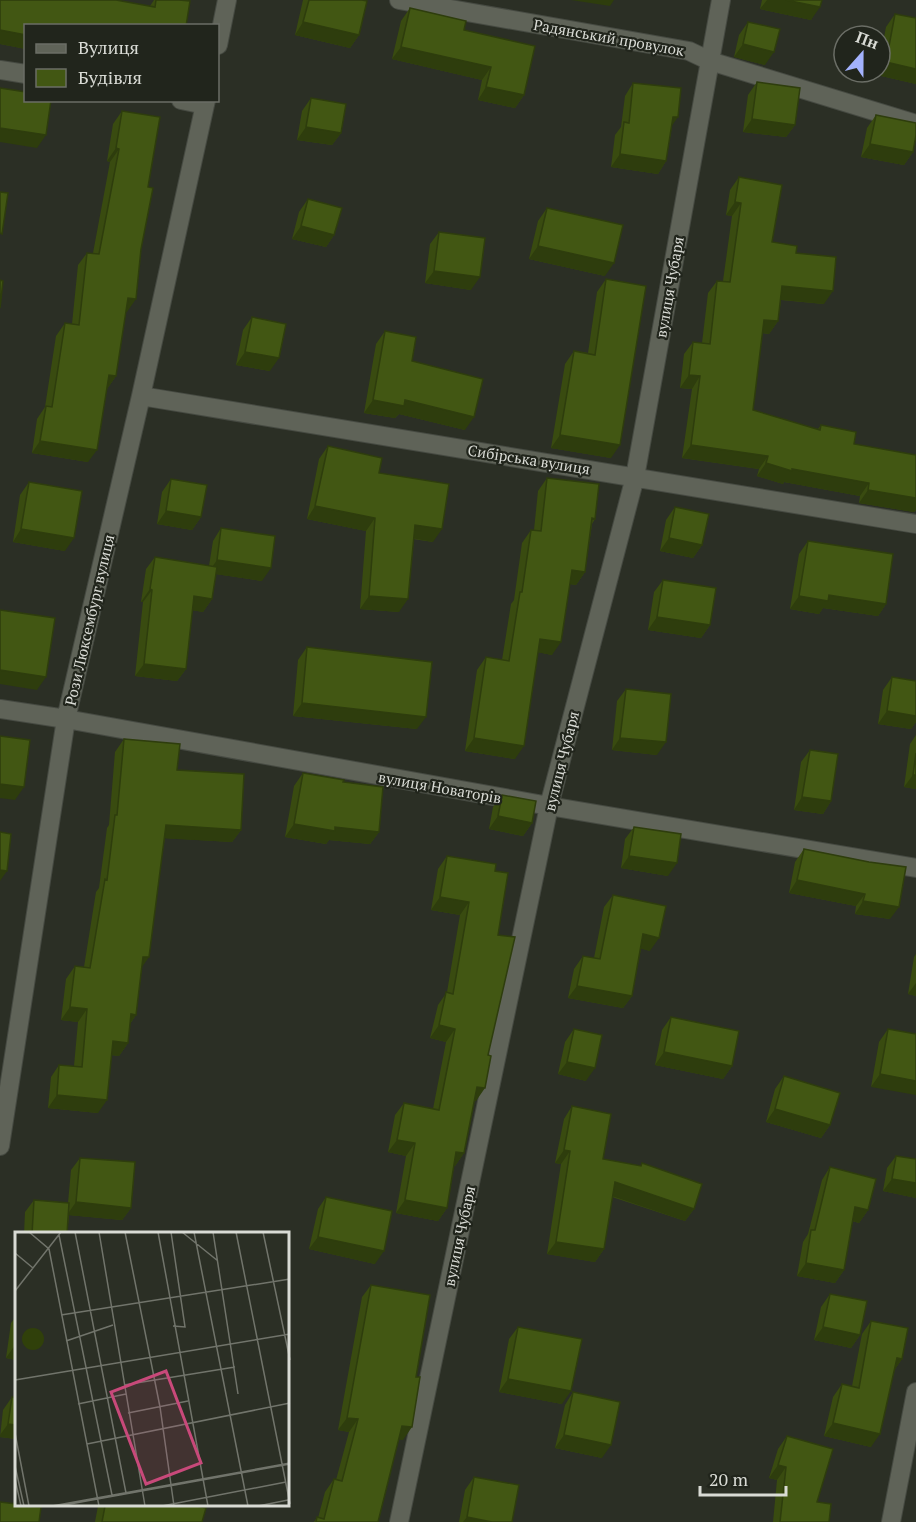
<svg xmlns="http://www.w3.org/2000/svg" width="916" height="1522" viewBox="0 0 916 1522" font-family="'PT Serif',serif">
	<style>
		.lines { fill: none; stroke-linecap: round; stroke-linejoin: round }
		.minor-casing { stroke: #464a42; stroke-width: 20 }
		.minor { stroke: #5f6358; stroke-width: 18 }
		.wall { fill: #394b10 }
		.shaded-wall { fill: #2e3d0d }
		.building { fill: #425713; stroke: #2e3d0d; stroke-width: 1.5 }
		.labels { text-anchor: middle; dominant-baseline: central; stroke-width: 4.5; stroke-linejoin: round; paint-order: stroke }
		.street-label { font-size: 15px; fill: #d9dbd5; stroke: #21251c }
		.inset-road { fill: none; stroke: #71746b; stroke-width: 1.5 }
		.view { fill: #c8497a; fill-opacity: 0.15; stroke: #c8497a; stroke-width: 3 }
		.inset-edge { fill: none; stroke: #d9dbd5; stroke-width: 3 }
	</style>
	<rect width="100%" height="100%" fill="#2b2f25"/>
	<g class="lines">
		<defs>
			<path id="minor" d="M399,0L689,51L710,61L916,124
				M218,45L227,0
				M0,70L26,74
				M181,100L205,105
				M141,396L916,524
				M0,709L66,719L549,806L916,868
				M0,1146L66,719L141,396L206,100
				M399,1522L549,806L635,477L721,0
				M891,1522L916,1392"/>
		</defs>
		<use href="#minor" class="minor-casing"/>
		<use href="#minor" class="minor"/>
	</g>
	<path class="wall" d="M0,0L150,6L154,0H179L190,1L26,26V49L0,44Z
		M303,0H362L359,35L350,48L295,35Z
		M762,0H822L811,20L760,9Z
		M410,8L464,30L524,95L515,108L478,100L482,80L392,59L401,21Z
		M895,14L916,84L877,75V72H880V58L886,27Z
		M748,22L765,65L734,57L739,35Z
		M757,82L795,125L786,137L743,132L748,95Z
		M633,83L672,126L666,161L658,174L611,167L615,135L621,127L625,96Z
		M311,98L341,133L332,145L297,140L302,111Z
		M122,111L127,312H126L116,376L107,389L88,462L32,453L37,419L45,407L56,336L65,323L72,324L78,265L87,253H93L110,162L107,161L113,124Z
		M876,115L913,152L904,165L861,157L867,128Z
		M739,177L772,242L796,253L824,304L781,300L778,321L769,334L762,333L753,410L818,429L821,425L854,444L916,455V510L914,512L859,503L860,496L784,482L783,484L757,476L759,469L682,458L692,389L680,388L684,354L693,342L702,343L708,293L717,281H723L732,216L726,215L730,190Z
		M308,199L334,235L326,247L292,239L299,212Z
		M547,208L605,276L529,259L538,221Z
		M439,232L471,290L425,283L430,244Z
		M606,279L611,458L551,448L565,364L574,351L588,353L597,292Z
		M252,317L270,371L236,365L243,330Z
		M385,331L412,361L465,430L399,414L395,418L364,413L376,344Z
		M328,446L379,473L433,542L413,539L399,612L360,609L366,531L307,519L319,459Z
		M547,478L595,519L592,524L585,572L576,585L570,584L552,655L538,652L515,759L465,751L477,670L486,657L502,660L511,604L514,600L522,543L531,530H534L538,491Z
		M171,479L201,517L192,530L157,524L162,492Z
		M29,482L65,551L13,542L20,495Z
		M675,507L702,545L693,558L660,551L666,520Z
		M221,528L262,581L216,574L212,599L203,612L192,610L186,669L177,681L135,676L143,602H141L146,569L155,557L209,566L213,541Z
		M808,541L886,604L878,616L823,608L819,614L790,609L799,554Z
		M663,580L710,625L701,638L648,630L654,592Z
		M307,647L417,729L293,716L298,660Z
		M892,677L916,716V722L911,729L878,724L883,690Z
		M626,689L657,755L612,750L617,701Z
		M916,735V789L904,787L910,744Z
		M124,739L177,770L241,830L232,842L165,838L142,967L136,1015L130,1024L128,1043L119,1056L111,1055L98,1113L48,1108L51,1077L59,1065L74,1066L78,1022L61,1020L66,979L75,966L84,967L96,892L99,888L107,828L109,825L115,752Z
		M810,750L831,801L823,814L794,810L801,762Z
		M303,773L343,782L379,832L370,844L329,840L326,844L285,837L294,786Z
		M502,795L532,823L523,836L489,829L493,807Z
		M634,827L668,876L621,868L625,839Z
		M804,849L869,862L890,919L855,914L856,906L789,893L795,862Z
		M447,856L495,871L498,935L476,1101H474L464,1153L455,1166H454L447,1208L438,1221L396,1213L406,1156L388,1152L395,1115L404,1103L433,1109L446,1042L430,1038L438,1005L447,992L460,915L431,910L438,869Z
		M613,895L650,951L641,948L632,996L623,1008L568,998L574,969L583,956L594,958L604,907Z
		M916,954V996L908,994L914,957Z
		M671,1017L732,1066L723,1079L655,1065L662,1030Z
		M574,1029L586,1081L558,1074L565,1042Z
		M888,1029L916,1034L871,1087L879,1042Z
		M784,1076L830,1125L821,1138L766,1122L775,1089Z
		M572,1106L603,1159L640,1166L642,1163L694,1209L685,1221L612,1197L604,1249L595,1262L547,1254L561,1164L555,1163L564,1119Z
		M896,1156L916,1159V1198L883,1191L887,1168Z
		M80,1158L131,1208L122,1220L69,1215L67,1234H24L25,1212L34,1200L68,1203L71,1170Z
		M830,1167L868,1210L859,1223L852,1221L844,1270L835,1283L797,1276L803,1242L808,1234L822,1180Z
		M326,1197L375,1264L309,1249L318,1209Z
		M371,1285L403,1440L399,1439L378,1522H314L317,1517L318,1518L325,1492L334,1479L336,1480L349,1432L338,1430L362,1297Z
		M830,1294L860,1335L851,1348L814,1340L821,1307Z
		M16,1301V1360L6,1358L11,1323L14,1319Z
		M871,1321L902,1359L895,1369L871,1447L824,1436L833,1397L842,1384L852,1386L862,1334Z
		M518,1327L562,1404L499,1392L509,1339Z
		M573,1392L602,1458L555,1448L565,1405Z
		M12,1397L16,1439L0,1437L3,1410Z
		M787,1436L817,1502L829,1522H773L777,1480L769,1478L778,1449Z
		M474,1477L512,1522H459L465,1490Z
		M98,1506H197L202,1522H95Z"/>
	<path class="shaded-wall" d="M571,0H614L610,6Z
		M767,0H786L820,7L811,20L760,9Z
		M303,22L359,35L350,48L295,35Z
		M0,30L26,35V49L0,44Z
		M743,44L774,52L765,65L734,57Z
		M401,47L491,67L482,80L392,59Z
		M886,62L916,69V84L877,75L880,72V70Z
		M486,87L524,95L515,108L478,100Z
		M673,117H678L669,130Z
		M752,119L795,125L786,137L743,132Z
		M306,127L341,133L332,145L297,140Z
		M0,128L46,135L37,148L0,142Z
		M870,144L913,152L904,165L861,157Z
		M116,148L119,149L110,162L107,161Z
		M620,154L666,161L658,174L611,167Z
		M735,202L741,203L732,216L726,215Z
		M301,226L334,235L326,247L292,239Z
		M538,246L614,263L605,276L529,259Z
		M434,271L480,277L471,290L425,283Z
		M782,286L833,291L824,304L773,299Z
		M128,298L136,299L127,312L119,311Z
		M764,320L778,321L769,334L755,332Z
		M245,352L279,358L270,371L236,365Z
		M109,375L116,376L107,389L100,388Z
		M689,375L700,376L692,389L680,388Z
		M373,400H405L474,417L465,430L399,414L395,418L364,413Z
		M560,435L620,445L611,458L551,448Z
		M40,441L97,450L88,462L32,453Z
		M691,445L768,456L759,469L682,458Z
		M766,463L869,483L860,496L784,482L783,484L757,476Z
		M868,490L916,498V510L914,512L859,503Z
		M315,506L375,518L366,531L307,519Z
		M166,511L201,517L192,530L157,524Z
		M415,525L442,529L433,542L406,537Z
		M21,529L74,538L65,551L13,542Z
		M669,538L702,545L693,558L660,551Z
		M217,560L271,568L262,581L208,573Z
		M572,570L585,572L576,585L563,583Z
		M150,589L152,590L143,602H141Z
		M829,595L886,604L878,616L823,608L819,614L790,609L799,596Z
		M194,596L212,599L203,612L185,609Z
		M369,596L408,599L399,612L360,609Z
		M657,617L710,625L701,638L648,630Z
		M540,639L561,642L552,655L531,651Z
		M144,664L186,669L177,681L135,676Z
		M0,670L46,677L37,690L0,684Z
		M302,703L426,717L417,729L293,716Z
		M887,711L916,716V722L911,729L878,724Z
		M474,738L524,746L515,759L465,751Z
		M620,738L666,742L657,755L612,750Z
		M913,775H916V789L904,787Z
		M0,784L24,787L15,800L0,798Z
		M802,797L831,801L823,814L794,810Z
		M498,816L532,823L523,836L489,829Z
		M294,824L335,827L379,832L370,844L329,840L326,844L285,837Z
		M166,825L241,830L232,842L158,838Z
		M629,856L677,863L668,876L621,868Z
		M0,870L7,871L0,881Z
		M797,880L865,894L856,906L789,893Z
		M440,897L469,902L460,915L431,910Z
		M863,901L899,907L890,919L855,914Z
		M643,934L659,938L650,951L634,947Z
		M143,957H149L140,970Z
		M916,983V996L908,994Z
		M577,986L632,996L623,1008L568,998Z
		M70,1007L87,1009L78,1022L61,1020Z
		M131,1014L136,1015L127,1028Z
		M439,1025L455,1029L446,1042L430,1038Z
		M113,1041L128,1043L119,1056L104,1054Z
		M664,1052L732,1066L723,1079L655,1065Z
		M567,1062L595,1068L586,1081L558,1074Z
		M880,1074L916,1081V1095L871,1087Z
		M477,1087L485,1088L476,1101L468,1099Z
		M57,1095L107,1100L98,1113L48,1108Z
		M775,1109L830,1125L821,1138L766,1122Z
		M397,1140L415,1143L406,1156L388,1152Z
		M564,1150L570,1151L561,1164L555,1163Z
		M456,1152L464,1153L455,1166L448,1164Z
		M892,1179L916,1183V1198L883,1191Z
		M615,1182L694,1209L685,1221L606,1194Z
		M405,1200L447,1208L438,1221L396,1213Z
		M76,1202L131,1208L122,1220L67,1215Z
		M855,1207L868,1210L859,1223L846,1219Z
		M318,1237L384,1251L375,1264L309,1249Z
		M556,1242L604,1249L595,1262L547,1254Z
		M806,1263L844,1270L835,1283L797,1276Z
		M823,1327L860,1335L851,1348L814,1340Z
		M15,1345H16V1360L6,1358Z
		M897,1358L902,1359L893,1372Z
		M508,1379L571,1391L562,1404L499,1392Z
		M347,1418L358,1419L349,1432L338,1430Z
		M833,1423L880,1434L871,1447L824,1436Z
		M8,1424L16,1425V1439L0,1437V1435Z
		M402,1426L412,1427L403,1440L393,1439Z
		M564,1435L611,1445L602,1458L555,1448Z
		M778,1465L786,1467L777,1480L769,1478Z
		M467,1517L492,1522H463Z"/>
	<path class="building" d="M0,0H116L155,7L156,0H179L190,1L186,26H26V35L0,30Z
		M309,0H362L367,1L359,35L303,22Z
		M786,0H822L820,7Z
		M410,8L466,21L464,30L535,46L524,95L486,87L491,67L401,47Z
		M895,14L916,18V69L886,62Z
		M748,22L780,29L774,52L743,44Z
		M757,82L800,88L795,125L752,119Z
		M633,83L681,88L678,117H673L666,161L620,154L624,122L629,123Z
		M0,88L26,92V100H51L46,135L0,128Z
		M311,98L346,104L341,133L306,127Z
		M122,111L160,117L148,187L153,188L141,249L136,299L128,298L116,376L109,375L97,450L40,441L46,406L52,407L65,323L79,325L87,253L99,254L119,149L116,148Z
		M876,115L916,123V135L913,152L870,144Z
		M739,177L782,185L772,242L797,246L796,253L836,257L833,291L782,286L778,321L764,320L753,410L820,430L821,425L856,432L854,444L916,455V498L868,490L869,483L792,469V471L766,463L768,456L691,445L700,376L689,375L693,342L710,344L717,281L730,282L741,203L735,202Z
		M0,192L8,193L2,234L0,233Z
		M308,199L342,208L334,235L301,226Z
		M547,208L623,225L614,263L538,246Z
		M439,232L485,238L480,277L434,271Z
		M606,279L646,286L620,445L560,435L574,351L595,355Z
		M0,280L3,281L0,308Z
		M252,317L286,324L279,358L245,352Z
		M385,331L416,337L412,361L483,379L474,417L405,400L404,406L373,400Z
		M328,446L382,458L379,473L449,484L442,529L415,525L408,599L369,596L375,518L315,506Z
		M547,478L599,484L595,519L592,518L585,572L572,570L561,642L540,639L524,746L474,738L486,657L509,661L520,592H522L531,530L541,531Z
		M171,479L207,485L201,517L166,511Z
		M29,482L82,491L74,538L21,529Z
		M675,507L709,514L702,545L669,538Z
		M221,528L275,536L271,568L217,560Z
		M808,541L893,554L886,604L829,595L828,601L799,596Z
		M155,557L217,567L212,599L194,596L186,669L144,664L152,590L150,589Z
		M663,580L716,588L710,625L657,617Z
		M0,610L55,618L46,677L0,670Z
		M307,647L432,662L426,717L302,703Z
		M892,677L916,681V716L887,711Z
		M626,689L671,694L666,742L620,738Z
		M0,736L30,740L24,787L0,784Z
		M124,739L180,744L177,770L244,774L241,830L166,825L149,957H143L136,1015L131,1014L128,1043L113,1041L107,1100L57,1095L59,1065L82,1067L87,1009L70,1007L75,966L90,968L105,879L107,880L115,815H117Z
		M810,750L838,754L831,801L802,797Z
		M916,753V775H913Z
		M303,773L344,780L343,782L383,787L379,832L335,827V831L294,824Z
		M502,795L536,801L532,823L498,816Z
		M634,827L681,834L677,863L629,856Z
		M0,832L11,834L7,871L0,870Z
		M804,849L869,862L906,867L899,907L863,901L865,894L797,880Z
		M447,856L496,864L495,871L508,873L498,935L515,937L488,1055L491,1056L485,1088L477,1087L464,1153L456,1152L447,1208L405,1200L415,1143L397,1140L404,1103L439,1110L455,1029L439,1025L446,992L453,994L469,902L440,897Z
		M613,895L666,906L659,938L643,934L632,996L577,986L583,956L600,959Z
		M671,1017L739,1031L732,1066L664,1052Z
		M574,1029L602,1035L595,1068L567,1062Z
		M888,1029L916,1034V1081L880,1074Z
		M784,1076L840,1093L830,1125L775,1109Z
		M572,1106L611,1114L603,1159L641,1166L642,1163L702,1184L694,1209L615,1182L604,1249L556,1242L570,1151L564,1150Z
		M896,1156L916,1159V1183L892,1179Z
		M80,1158L135,1162L131,1208L76,1202Z
		M830,1167L876,1179L868,1210L855,1207L844,1270L806,1263L811,1230H815Z
		M326,1197L392,1211L384,1251L318,1237Z
		M34,1200L69,1203L67,1234H32Z
		M371,1285L430,1295L416,1377H420L412,1427L402,1426L378,1522H316L317,1517L324,1519L334,1479L342,1481L358,1419L347,1418Z
		M830,1294L867,1301L860,1335L823,1327Z
		M871,1321L908,1328L902,1359L897,1358L880,1434L833,1423L842,1384L859,1388Z
		M518,1327L582,1339L571,1391L508,1379Z
		M16,1333V1345H15Z
		M573,1392L620,1402L611,1445L564,1435Z
		M12,1397L16,1398V1425L8,1424Z
		M787,1436L833,1449L817,1502L831,1504L829,1522H780L786,1467L778,1465Z
		M474,1477L519,1485L512,1522H492L467,1517Z
		M0,1502L16,1504V1506L41,1507L39,1522H0Z
		M105,1506H197L206,1508L202,1522H102Z"/>
	<g class="labels">
		<g class="street-label">
			<text transform="translate(609 37) rotate(10)">Радянський провулок</text>
			<text transform="translate(669 287) rotate(-80)">вулиця Чубаря</text>
			<text transform="translate(529 459) rotate(9)">Сибірська вулиця</text>
			<text transform="translate(89 620) rotate(-77)">Рози Люксембург вулиця</text>
			<text transform="translate(561 761) rotate(-76)">вулиця Чубаря</text>
			<text transform="translate(440 787) rotate(10)">вулиця Новаторів</text>
			<text transform="translate(459 1236) rotate(-78)">вулиця Чубаря</text>
		</g>
	</g>
	<g transform="translate(15 1232)">
		<rect width="274" height="274" fill="#2b2f25"/>
		<path d="M7 107a11 11 0 1 1 22 0a11 11 0 1 1-22 0Z" fill="#30400a"/>
		<path class="inset-road" d="M14,0L34,17L84,274M60,0L111,261M84,0L130,274M110,0L145,175L159,274M143,0L193,274M156,0L170,95L158,94M167,0L203,29M179,0L233,274M198,0L223,162M221,0L275,272M248,0L275,128M44,3L97,263M0,21L18,36M0,59L46,0M46,83L275,47M51,109L98,93M0,148L275,102M109,153L220,135M63,172L111,162M113,181L173,169M0,201L14,274M72,212L275,171M0,234L9,274M0,247L6,274M37,274L275,231M44,274L275,232M147,274L271,250M243,274L273,268"/>
		<path class="view" d="M151,139L186,231L131,252L96,160Z"/>
		<rect width="274" height="274" class="inset-edge"/>
	</g>
	<rect x="24" y="24" width="195" height="78" fill="#21251c" stroke="#6b6e66" stroke-width="1.5"/>
	<rect x="36" y="44" width="30" height="9" fill="#5f6358" stroke="#6b6e66" stroke-width="1.5"/>
	<text x="78" y="54" font-size="18" fill="#d9dbd5">Вулиця</text>
	<rect x="36" y="69" width="30" height="18" fill="#425713" stroke="#6b6e66" stroke-width="1.5"/>
	<text x="78" y="84" font-size="18" fill="#d9dbd5">Будівля</text>
	<g transform="translate(862 54) rotate(21)"><circle r="28" fill="#21251c" stroke="#6b6e66" stroke-width="1.5"/>
	<path d="M0-4.5L10 22L0 15L-10 22Z" fill="#a3b2fd"/>
	<text y="-9" font-size="16" font-weight="bold" text-anchor="middle" fill="#d9dbd5">Пн</text>
	</g>
	<path d="M700 1486v9h86v-9" fill="none" stroke="#d9dbd5" stroke-width="3"/>
	<text x="709" y="1486" font-size="18" fill="#d9dbd5" stroke="#21251c" stroke-width="4.5" paint-order="stroke">20 m</text>
</svg>
